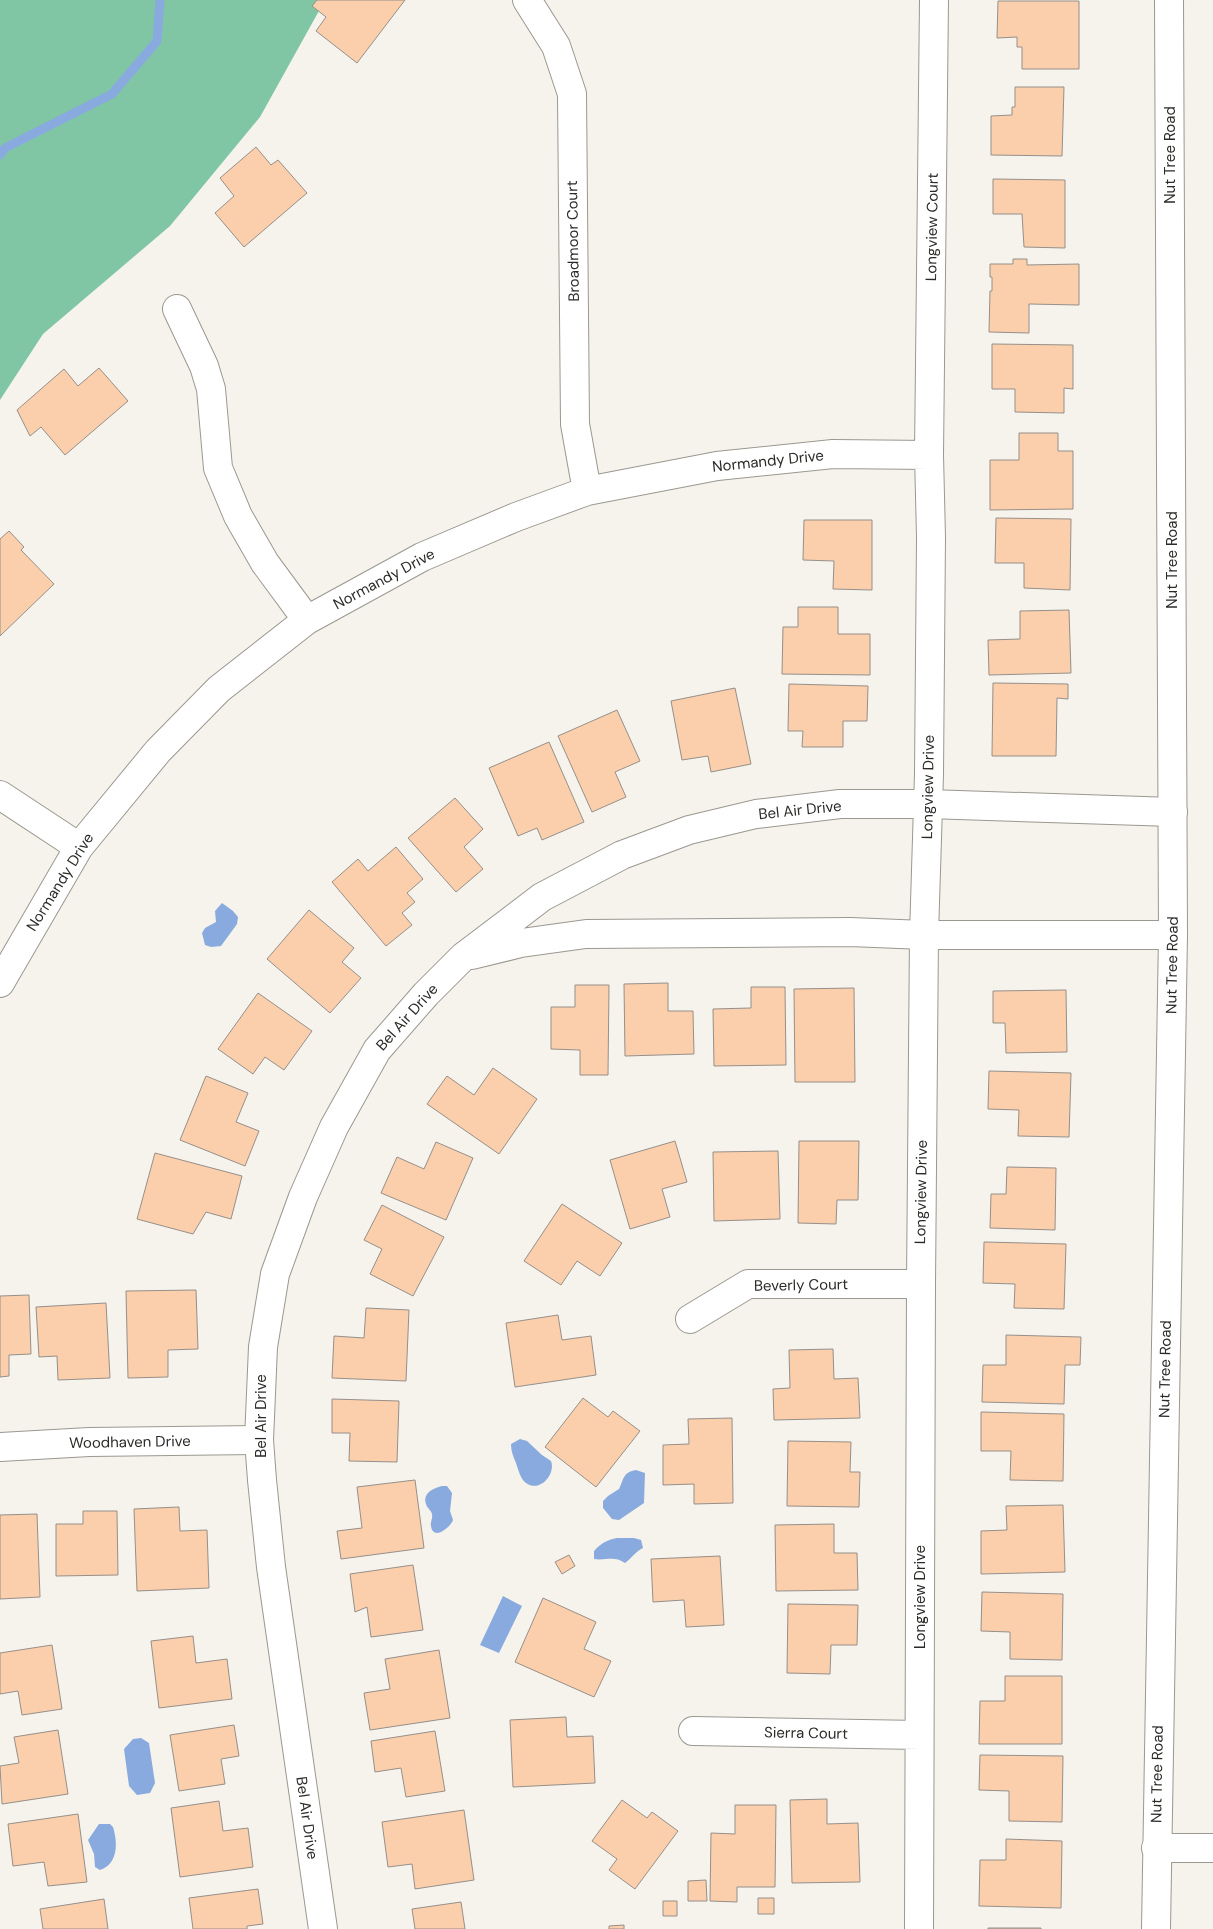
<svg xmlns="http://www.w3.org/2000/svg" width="1213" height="1929" viewBox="0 0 1213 1929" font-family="'DM Sans',sans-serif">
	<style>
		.forest { fill: #80c6a4 }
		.water { fill: #89aadf }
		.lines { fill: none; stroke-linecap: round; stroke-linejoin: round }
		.stream { stroke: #89aadf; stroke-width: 9 }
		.building { fill: #fbcfab; stroke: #968f8a }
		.minor-casing { stroke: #9a9890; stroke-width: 30 }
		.tertiary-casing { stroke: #9a9890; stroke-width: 30 }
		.secondary-casing { stroke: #9a9890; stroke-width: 30 }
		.minor { stroke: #fff; stroke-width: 28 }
		.tertiary { stroke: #fff; stroke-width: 28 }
		.secondary { stroke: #fff; stroke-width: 28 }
		.labels { text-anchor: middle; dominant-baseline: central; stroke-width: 4; stroke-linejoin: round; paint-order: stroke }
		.street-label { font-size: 15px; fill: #2b2a27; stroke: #fff }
	</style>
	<rect width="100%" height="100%" fill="#f5f3eb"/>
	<path class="forest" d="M0,0H325L260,117L170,226L43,334L0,400Z"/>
	<path class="water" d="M222,903L233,911L238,917L237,924L221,946L211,947L205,945L202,933L205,928L216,922L215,911Z
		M520,1439L527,1441L542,1455L551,1461C556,1474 540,1493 526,1483C521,1480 518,1469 516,1463C513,1456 511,1451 511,1444Z
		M636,1470L645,1473L644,1503L619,1520L612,1519L603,1508V1501L608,1496L619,1489C624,1479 623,1472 636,1470Z
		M442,1486H447L452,1493L450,1511L453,1520C450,1528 433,1541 431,1526C430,1522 433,1519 432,1514C431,1510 427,1508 426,1504C422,1493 434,1488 442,1486Z
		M617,1538H634L641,1540L643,1548C636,1551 632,1558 625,1563C614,1555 606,1561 594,1559V1551C601,1543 607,1540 617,1538Z
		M503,1596L522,1606L499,1653L480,1645Z
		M141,1738L149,1743L155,1783L150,1793L137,1795L129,1786L124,1749L133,1739Z
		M99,1824H110L113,1827C118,1843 118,1864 100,1870L95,1867L94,1854L88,1840Z"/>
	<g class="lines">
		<path class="stream" d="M0,155L5,148L112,94L157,41L160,0"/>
	</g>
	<path class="building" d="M317,0H405L357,63L316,31L326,17L312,6Z
		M998,1H1079V69H1022V47H1017V37L997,38Z
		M1015,87H1064L1062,156L991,155V116L1012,115V107H1015Z
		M256,147L271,165L278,160L307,193L244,247L215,213L234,196L220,178Z
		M993,179L1065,180V248L1024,247L1022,214H993Z
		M1013,259H1027V265L1079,264V305L1029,304V333L989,332L990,291H992V277H990V264H1013Z
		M992,344L1073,345V389L1064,388V413L1015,412V389H992Z
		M99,368L128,401L65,455L41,427L30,436L17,410L64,369L78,386Z
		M1019,433H1058V451H1073V509L990,510V460H1019Z
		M996,518L1071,519L1070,590L1024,588V563H995Z
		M804,520H872V590L833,589L834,561L803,560Z
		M9,531L24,547L21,550L54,584L0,636V539Z
		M798,607H838V634H870V675L782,674L783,627H798Z
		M1069,610L1071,673L989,675L988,640L1020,639V611Z
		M993,683L1068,684V699L1057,698L1056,756H992Z
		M789,684L868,686L867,721H843V747H802L803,731H788Z
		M735,688L751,764L711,772L708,756L682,760L671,701Z
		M617,710L640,761L615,772L626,797L592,812L558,736Z
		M549,742L584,822L542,840L537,828L518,836L489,768Z
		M455,798L483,829L464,847L483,869L456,892L408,838Z
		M396,847L423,879L407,893L415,902L402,913L412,925L386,946L332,882L358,859L368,871Z
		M309,910L354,948L342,962L361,978L330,1013L267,959Z
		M668,983V1011H693L694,1054L625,1056L624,984Z
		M575,985H609L608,1075H580V1050L551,1049V1007H575Z
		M751,987H785L786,1065L714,1066L713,1009L751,1008Z
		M854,988L855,1082H795L794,989Z
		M1066,990L1067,1052L1006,1053L1005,1023H993V991Z
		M258,993L312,1031L284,1070L265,1057L253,1074L218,1049Z
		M493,1068L537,1099L499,1154L427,1104L447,1076L474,1095Z
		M989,1071L1071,1073L1069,1137L1018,1136L1019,1110L988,1109Z
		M206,1076L248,1093L236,1122L259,1131L245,1166L180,1140Z
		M675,1141L687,1182L662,1189L670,1217L630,1229L610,1160Z
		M799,1141H859L858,1200H837L836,1224L798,1223Z
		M436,1142L473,1158L446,1220L381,1193L397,1157L424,1169Z
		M778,1151L780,1219L714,1221L713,1152Z
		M155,1153L242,1176L231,1219L206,1212L193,1234L137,1219Z
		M1007,1167L1056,1168L1055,1230L990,1228L991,1194H1006Z
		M562,1204L622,1243L600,1276L577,1261L561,1285L524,1261Z
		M382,1205L444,1237L413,1296L370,1274L382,1249L364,1240Z
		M984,1242L1066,1244L1064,1309L1014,1308L1015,1284L983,1283Z
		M196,1290L198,1349L168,1350V1377L128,1378L126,1291Z
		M29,1295L31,1354L9,1355V1376L0,1377V1296Z
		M106,1303L110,1378L58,1380L57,1356L39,1357L36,1307Z
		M366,1308L409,1310L406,1381L332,1378L334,1336L364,1338Z
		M558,1315L562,1340L591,1336L596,1375L515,1387L506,1323Z
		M1006,1335L1081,1337L1080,1365H1065L1064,1404L982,1402L983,1365H1006Z
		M833,1349L834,1379L858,1378L860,1418L774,1420L773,1389L790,1388L789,1350Z
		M583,1398L608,1417L613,1411L640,1431L596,1487L545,1447Z
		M332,1399L399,1401L397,1462L349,1461L350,1433H332Z
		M981,1412L1064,1414L1063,1481L1010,1480L1011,1451H981Z
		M732,1418L733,1503L694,1504V1484L663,1485V1445L689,1444L688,1419Z
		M788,1441L851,1442L850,1472H860L859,1507L787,1506Z
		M415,1480L424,1548L341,1559L337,1531L362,1528L357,1487Z
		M1063,1505L1065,1572L981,1574V1531L1007,1530L1006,1506Z
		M179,1507L180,1531L207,1530L209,1588L137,1591L134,1509Z
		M83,1511H117L118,1575L56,1576V1524H83Z
		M37,1514L40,1597L0,1599V1515Z
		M834,1524V1553H857L858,1590L776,1591L775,1525Z
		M569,1555L575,1566L562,1574L555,1562Z
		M720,1556L724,1625L686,1627L684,1600L653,1602L651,1559Z
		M413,1565L423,1630L371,1637L367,1607L355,1612L350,1574Z
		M982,1592L1063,1594L1062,1660L1010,1659V1632L981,1631Z
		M543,1598L596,1622L584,1649L611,1661L594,1697L515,1662Z
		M788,1604L858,1605L857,1645H831L830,1674L787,1673Z
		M193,1636L196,1663L227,1659L232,1699L159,1708L151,1641Z
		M52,1645L62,1709L22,1715L18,1691L0,1694V1653Z
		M439,1650L450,1718L370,1730L364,1693L390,1689L385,1659Z
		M1005,1676H1062V1744H979L980,1701H1005Z
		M566,1717L567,1737L593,1736L595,1783L513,1787L510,1720Z
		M234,1725L239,1756L221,1759L225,1784L179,1791L170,1735Z
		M58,1730L68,1794L2,1804L0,1766L19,1763L14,1737Z
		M435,1731L445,1791L406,1797L401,1768L375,1772L371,1741Z
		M980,1755L1063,1756L1062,1822L1009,1821V1791L979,1790Z
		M827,1799V1824L858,1823L860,1882L792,1883L790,1800Z
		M622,1800L647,1818L652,1812L678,1831L635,1889L609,1870L617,1859L592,1841Z
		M219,1801L223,1831L248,1828L253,1867L180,1877L171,1808Z
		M735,1805H776L775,1887H737V1902L710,1901L711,1833L735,1834Z
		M464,1810L474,1880L415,1889L412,1864L388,1867L382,1822Z
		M78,1814L87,1882L48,1886L44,1862L13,1866L8,1824Z
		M1006,1839L1062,1841L1061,1908L979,1906L980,1860H1006Z
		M706,1880L707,1901H688V1881Z
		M258,1889L263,1924L247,1926V1929H193L189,1898Z
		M758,1898H774V1914H758Z
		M104,1899L108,1929H43L40,1909Z
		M663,1901H677V1916H663Z
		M461,1902L465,1929H415L412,1909Z
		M624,1925V1929H609V1926Z
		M988,1928H1041V1929H988Z"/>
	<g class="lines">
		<defs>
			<path id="minor" d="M527,0L556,46L572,94L575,424L587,491
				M177,309L204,366L211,389L218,468L238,516L265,563L307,620
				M0,795L79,847
				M0,983L79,847L158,751L219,689L307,620L422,557L516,517L587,491L717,466L833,454L929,455
				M690,1319L748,1284H921
				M0,1447L89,1442L259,1440
				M693,1731L919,1735
				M1156,1848H1213
				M919,1929L921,1284L924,935L929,774L931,537L929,455L934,0"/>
			<path id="tertiary" d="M472,955L521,943L586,934L850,932L924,935H1173
				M323,1929L271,1567L262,1480L259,1440L263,1347L275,1274L303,1197L334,1127L377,1050L426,994L463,957L542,897L622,855L689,830L756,814L840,804H928L1173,812"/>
			<path id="secondary" d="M1156,1929L1173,935L1169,0"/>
		</defs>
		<use href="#minor" class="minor-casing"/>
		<use href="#tertiary" class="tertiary-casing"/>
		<use href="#secondary" class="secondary-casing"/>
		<use href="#minor" class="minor"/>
		<use href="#tertiary" class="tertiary"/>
		<use href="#secondary" class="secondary"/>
	</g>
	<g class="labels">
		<g class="street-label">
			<text transform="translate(1170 155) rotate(-90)">Nut Tree Road</text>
			<text transform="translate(932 227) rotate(-89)">Longview Court</text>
			<text transform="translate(573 241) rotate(-91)">Broadmoor Court</text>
			<text transform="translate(768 461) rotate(-6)">Normandy Drive</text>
			<text transform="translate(1172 560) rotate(-90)">Nut Tree Road</text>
			<text transform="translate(384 579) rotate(-28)">Normandy Drive</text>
			<text transform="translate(928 787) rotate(-89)">Longview Drive</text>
			<text transform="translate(800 810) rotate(-6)">Bel Air Drive</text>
			<text transform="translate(60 882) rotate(-58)">Normandy Drive</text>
			<text transform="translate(1172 965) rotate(-89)">Nut Tree Road</text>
			<text transform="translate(407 1017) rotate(-48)">Bel Air Drive</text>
			<text transform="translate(921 1192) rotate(-89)">Longview Drive</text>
			<text transform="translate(801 1285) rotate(-1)">Beverly Court</text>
			<text transform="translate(1165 1369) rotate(-89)">Nut Tree Road</text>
			<text transform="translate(261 1416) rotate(-90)">Bel Air Drive</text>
			<text transform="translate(130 1442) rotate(-1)">Woodhaven Drive</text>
			<text transform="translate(920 1597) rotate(-90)">Longview Drive</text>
			<text transform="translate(806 1733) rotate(1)">Sierra Court</text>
			<text transform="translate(1157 1774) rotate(-89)">Nut Tree Road</text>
			<text transform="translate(307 1818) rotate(82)">Bel Air Drive</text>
		</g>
	</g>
</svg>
